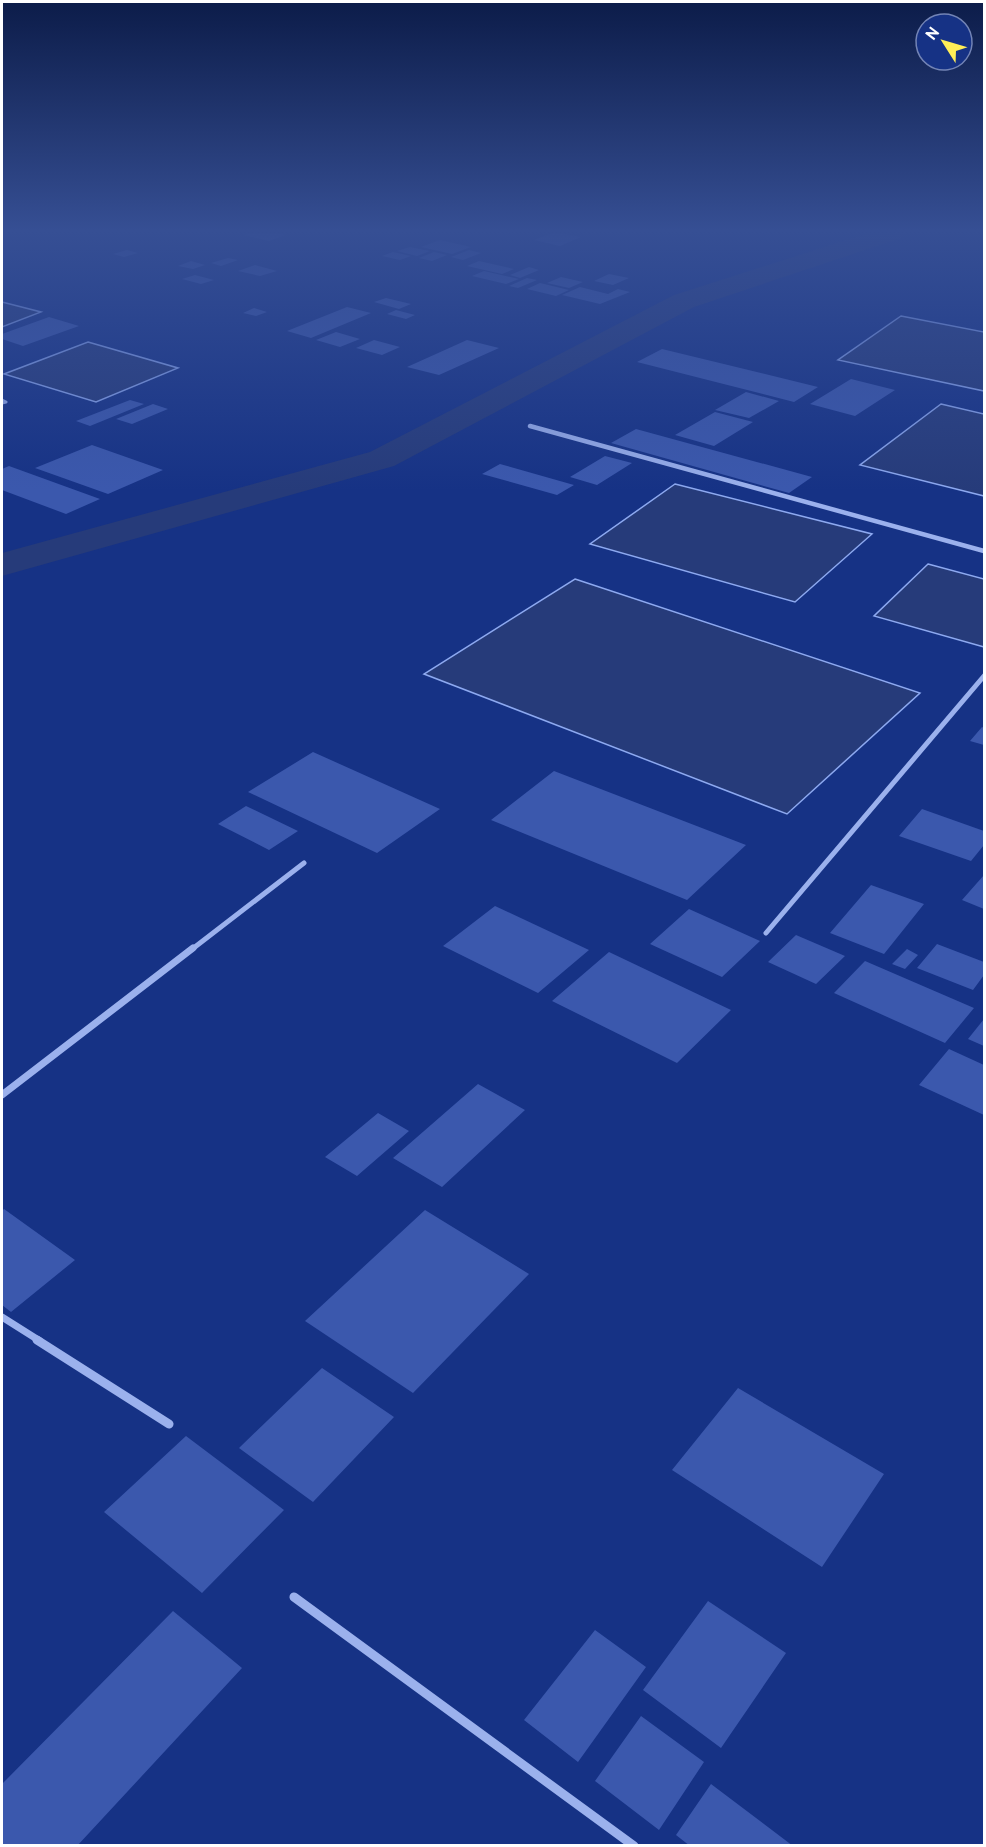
<svg xmlns="http://www.w3.org/2000/svg" width="986" height="1847" viewBox="0 0 986 1847" font-family="Overpass,sans-serif">
	<style>
		.water { fill: #263b7a; stroke: #8da9f0; stroke-width: 1.5 }
		.lines { fill: none; stroke-linecap: round; stroke-linejoin: round }
		.canal { fill: #263b7a; fill-rule: evenodd }
		.building { fill: #3b58ad }
		.minor-far4 { stroke: #9bb1ed; stroke-width: 3 }
		.minor-far3 { stroke: #9bb1ed; stroke-width: 4.5 }
		.minor-far2 { stroke: #9bb1ed; stroke-width: 5 }
		.minor-far1 { stroke: #9bb1ed; stroke-width: 7 }
		.minor { stroke: #9bb1ed; stroke-width: 9 }
	</style>
	<rect width="100%" height="100%" fill="#163285"/>
	<path class="water" d="M2,302L41,312L2,327Z
		M901,316L984,332V391L838,360Z
		M88,342L178,368L96,402L4,374Z
		M941,404L984,414V496L860,465Z
		M675,484L872,534L795,602L590,544Z
		M928,564L984,579V647L874,616Z
		M575,579L920,693L787,814L424,674Z"/>
	<g class="lines">
		<path class="canal" d="M868,233H904L901,238L694,307L394,466L2,576V553L370,452L674,295Z"/>
	</g>
	<path class="building" d="M252,233H275L286,235L269,241L244,235Z
		M552,233H560L581,237L560,246L534,240Z
		M440,240L471,247L452,254L421,247Z
		M410,247L430,251L417,256L397,251Z
		M127,250L138,253L124,257L113,254Z
		M469,250L481,253L463,260L451,257Z
		M393,252L411,256L400,260L382,256Z
		M434,252L447,255L432,261L419,258Z
		M228,258L238,260L221,266L211,263Z
		M191,261L205,265L193,269L178,266Z
		M479,261L514,269L502,274L467,266Z
		M255,265L277,271L260,276L238,271Z
		M529,267L539,270L520,278L510,275Z
		M484,271L519,279L506,284L472,276Z
		M609,274L629,278L613,285L594,281Z
		M195,275L214,280L201,284L182,279Z
		M561,277L583,282L569,288L547,283Z
		M527,278L537,280L518,288L509,286Z
		M540,283L569,290L556,296L527,289Z
		M580,287L608,294L618,289L630,292L600,304L562,295Z
		M386,298L411,304L399,309L374,302Z
		M347,307L371,313L311,338L287,331Z
		M254,308L267,312L256,316L243,313Z
		M396,310L415,315L406,319L387,314Z
		M49,317L79,326L23,346L2,339V334Z
		M336,332L360,339L340,347L316,340Z
		M374,340L400,347L382,355L356,348Z
		M467,340L499,348L439,375L407,367Z
		M662,349L818,387L794,402L637,362Z
		M851,379L895,390L855,416L810,404Z
		M746,392L779,401L749,418L715,410Z
		M130,400L144,404L90,426L76,421Z
		M153,404L168,409L132,424L116,419Z
		M715,412L753,422L714,446L675,435Z
		M636,429L812,477L789,493L611,443Z
		M92,445L163,470L108,494L35,468Z
		M605,456L632,463L597,485L570,477Z
		M500,464L574,485L557,495L482,474Z
		M9,466L100,499L66,514L2,490V469Z
		M982,727L984,728V745L970,741Z
		M313,752L440,809L377,853L248,792Z
		M554,771L746,845L687,900L491,820Z
		M246,806L298,831L269,850L218,824Z
		M922,809L984,831V845L971,861L899,836Z
		M984,875V909L962,900Z
		M871,885L924,904L884,954L830,933Z
		M495,906L589,950L538,993L443,946Z
		M689,909L760,941L722,977L650,944Z
		M796,935L845,956L816,984L768,962Z
		M937,944L984,962V975L973,990L917,968Z
		M907,949L918,955L905,969L892,964Z
		M609,952L731,1010L677,1063L552,1001Z
		M865,961L974,1008L945,1043L834,993Z
		M984,1019V1046L968,1039Z
		M949,1049L984,1065V1115L919,1085Z
		M478,1084L525,1110L442,1187L393,1158Z
		M378,1113L409,1131L357,1176L325,1157Z
		M4,1209L75,1260L11,1312L2,1305V1211Z
		M425,1210L529,1274L413,1393L305,1321Z
		M322,1368L394,1417L313,1502L239,1448Z
		M738,1388L884,1474L822,1567L672,1470Z
		M186,1436L284,1510L202,1593L104,1512Z
		M708,1601L786,1653L721,1748L643,1690Z
		M173,1611L242,1668L77,1846H2V1784Z
		M595,1630L646,1667L578,1762L524,1720Z
		M641,1716L704,1762L659,1830L595,1781Z
		M711,1784L793,1846H690L676,1835Z"/>
	<g class="lines">
		<path class="minor-far4" d="M2,400L6,402L2,403"/>
		<path class="minor-far3" d="M530,426L984,551"/>
		<path class="minor-far2" d="M766,933L984,676
			M191,950L304,863"/>
		<path class="minor-far1" d="M2,1095L193,948
			M2,1317L40,1341"/>
		<path class="minor" d="M37,1340L169,1424
			M294,1597L634,1846"/>
	</g>
	<linearGradient id="sky" x2="0" y2="1"><stop stop-color="#0c1c49"/><stop offset="0.47" stop-color="#364f94"/><stop offset="1" stop-color="#364f94" stop-opacity="0"/></linearGradient>
	<rect width="986" height="491" fill="url(#sky)"/>
	<rect width="986" height="1847" fill="none" stroke="#ffffff" stroke-width="6"/>
	<g transform="translate(944 42) rotate(307)"><circle r="28" fill="#163285" stroke="#7384b6" stroke-width="1.5"/>
	<path d="M0-4.5L10 22L0 15L-10 22Z" fill="#ffee57"/>
	<text y="-9" font-size="16" font-weight="bold" text-anchor="middle" fill="#ffffff">N</text>
	</g>
</svg>
